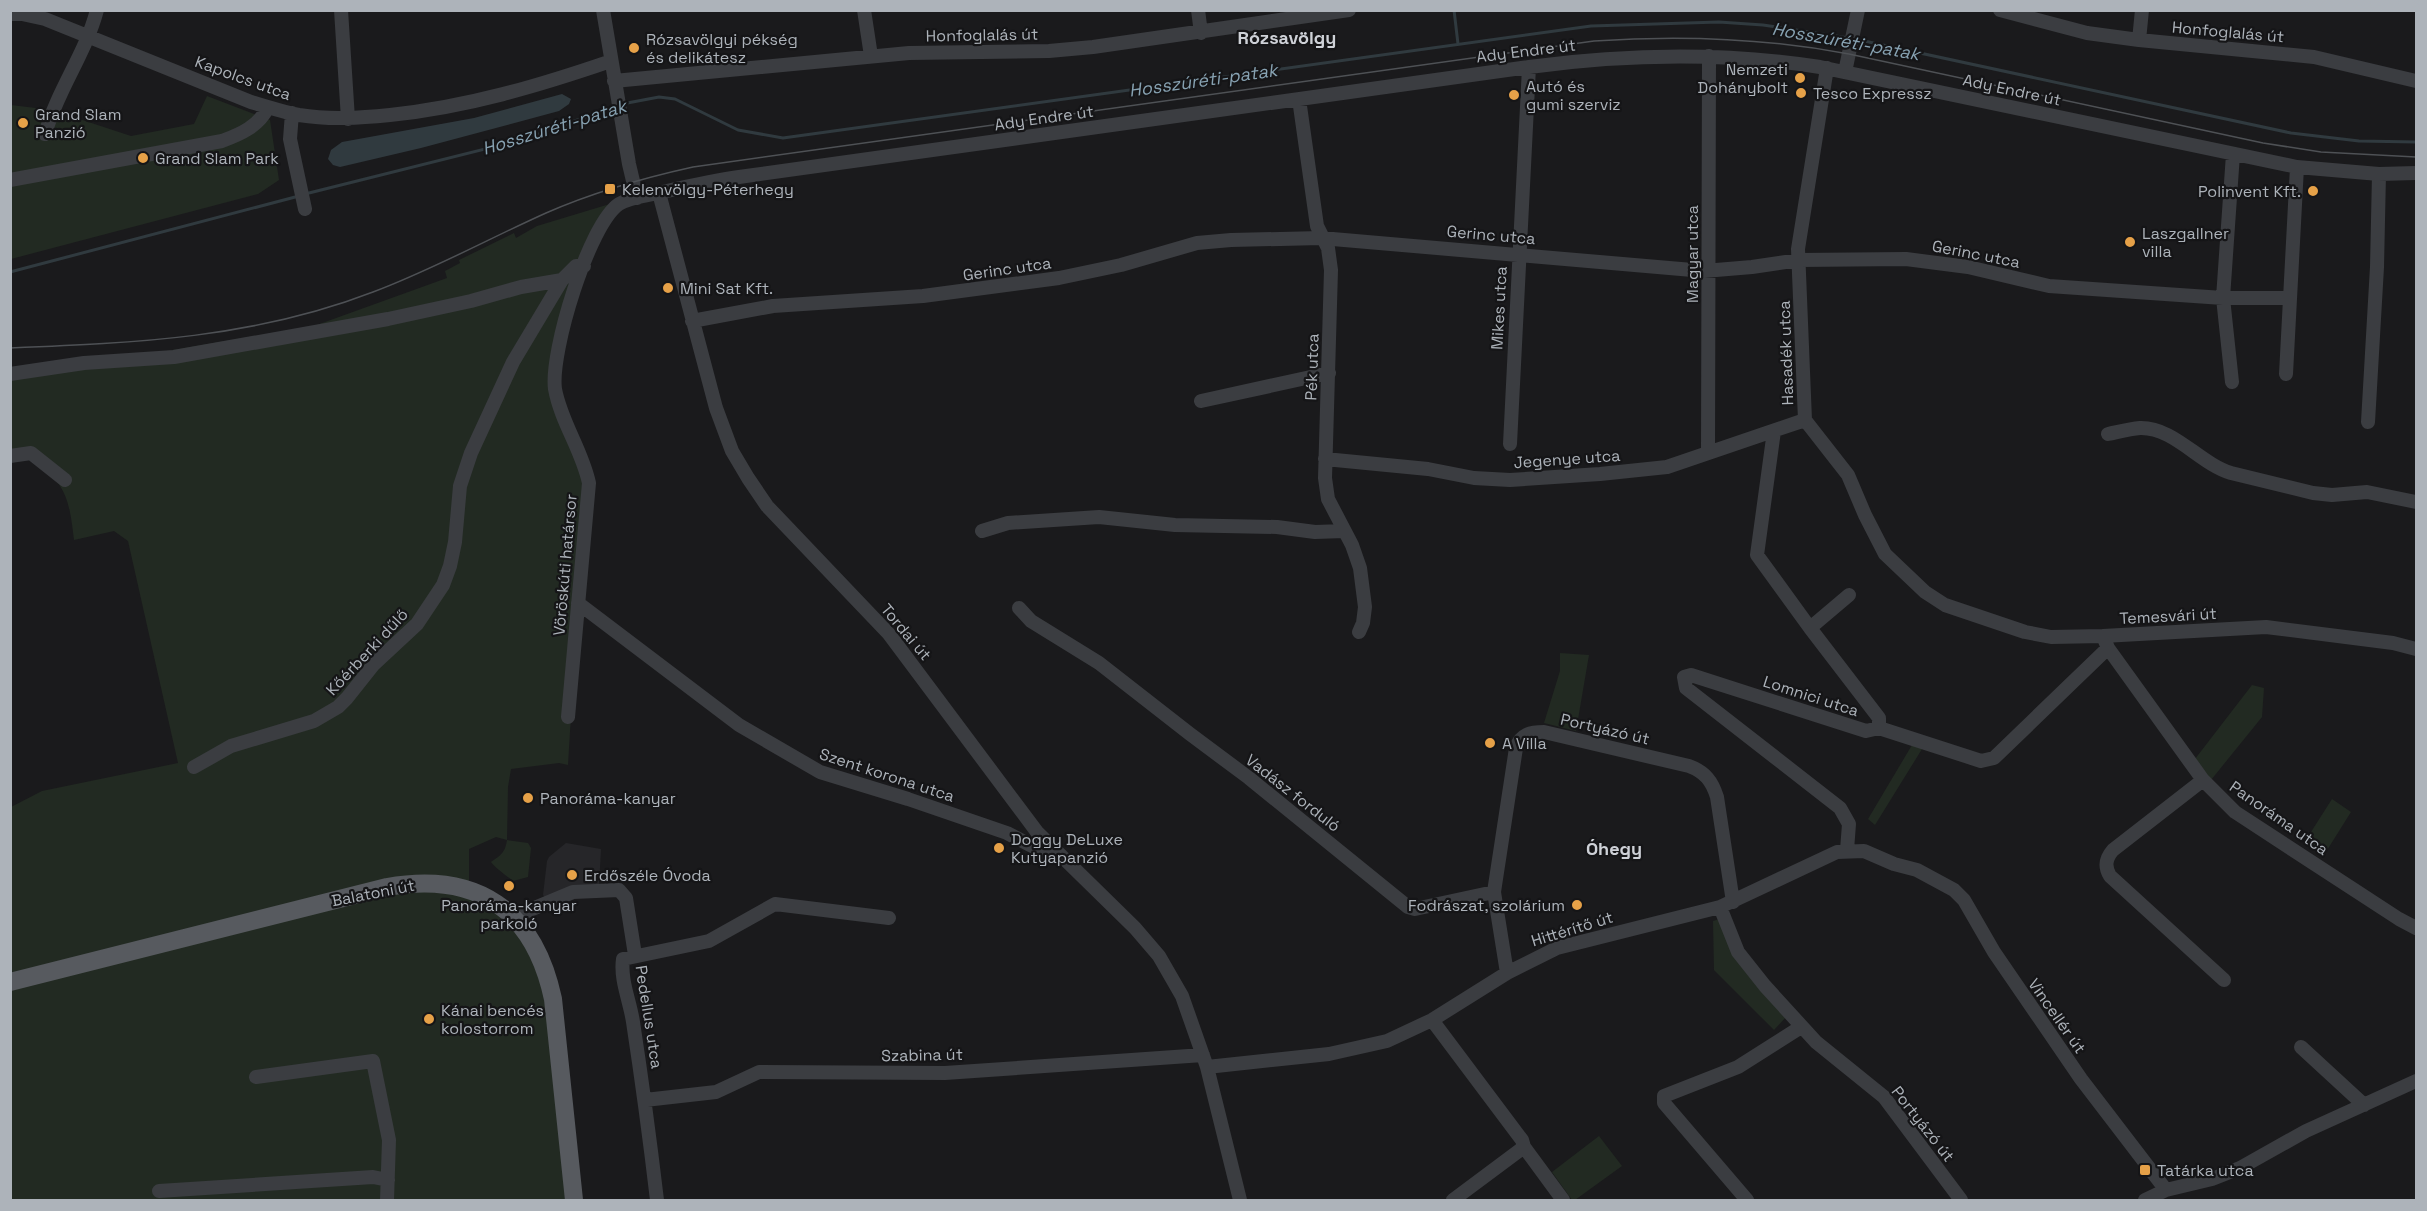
<svg xmlns="http://www.w3.org/2000/svg" width="2427" height="1211" viewBox="0 0 2427 1211" font-family="'Space Grotesk',sans-serif">
	<style>
		.built { fill: #262629 }
		.green { fill: #222a22 }
		.water { fill: #303a3f }
		.lines { fill: none; stroke-linecap: round; stroke-linejoin: round }
		.stream { stroke: #303a3f; stroke-width: 3 }
		.minor { stroke: #3b3d41; stroke-width: 14 }
		.major { stroke: #575a5f; stroke-width: 18 }
		.tram { stroke: #4e5155; stroke-width: 1.5 }
		.poi-dot { fill: #e6a148; stroke: #151517; stroke-width: 2 }
		.labels { text-anchor: middle; dominant-baseline: central; stroke-width: 4.5; stroke-linejoin: round; paint-order: stroke }
		.street-label { font-size: 16px; fill: #adb3ba; stroke: #151517 }
		.poi-label { font-size: 16px; fill: #adb3ba; stroke: #151517; text-anchor: start }
		.neighbourhood-label { font-size: 18px; font-weight: bold; fill: #ced1d7; stroke: #151517 }
		.water-label { font-size: 18px; font-style: italic; fill: #87a2b2; stroke: #151517 }
	</style>
	<rect width="100%" height="100%" fill="#1a1a1c"/>
	<path class="built" d="M566,843L601,849L599,886L546,899L543,895L547,861L549,857Z"/>
	<path class="green" d="M207,96L270,120L279,180L258,194L11,259V105L52,110L131,136L194,124Z
		M613,203L601,222L554,376L586,467L568,765L559,763L511,769L508,787L507,840L528,843L531,848L528,877L513,881C507,876 495,868 491,862C501,855 505,853 507,840L496,837L469,849V890L537,950L574,1200H11V807L42,791L178,763L128,541L114,531L74,540C69,498 67,488 35,458H11V374L108,361L314,326L447,278L445,271L460,263L459,260L514,233L516,238L537,226Z
		M1560,653L1589,655L1576,731L1544,723L1560,671Z
		M2252,685L2264,688L2262,717L2211,780L2195,759Z
		M1912,745L1922,749L1875,825L1868,819Z
		M2332,799L2351,812L2324,855L2304,843Z
		M1720,919L1787,1016L1774,1030L1714,970L1713,921Z
		M1599,1136L1622,1166L1575,1200H1572L1552,1172Z"/>
	<path class="water" d="M562,94L571,99L569,104L559,111L421,148L340,167L333,165L328,159L331,150L342,142L474,118Z"/>
	<g class="lines">
		<path class="stream" d="M1454,10L1458,44
			M1855,39L2291,133L2359,141L2416,142
			M622,104L659,97L675,99L738,130L783,138L1591,26L1719,22L1763,25L1849,38
			M305,194L525,139L616,106
			M10,272L299,196"/>
		<path class="minor" d="M341,10L348,119
			M603,10L629,164L637,198
			M864,10L871,56
			M1198,10L1201,33
			M2000,10L2087,33L2139,40L2314,57L2416,81
			M10,14H22L45,19L251,102C267,107 283,112 299,115C330,120 360,118 390,115C467,107 538,86 611,61
			M2139,40L2142,10
			M1827,68L1798,249L1805,420L1848,475L1865,515L1885,554L1925,592L1945,605L2025,632L2051,637L2103,636
			M1845,72L1858,10
			M614,81L909,53L1049,51L1093,47L1349,10
			M1299,99L1317,226L1328,248L1331,270L1325,478L1328,499L1352,545L1360,568L1365,607L1363,623L1359,632
			M292,113L290,139L305,209
			M45,134C58,89 85,55 97,10
			M10,180L222,141C241,134 259,126 268,107
			M659,193L716,408L732,451L748,478L767,506L889,634L1037,832L1135,928L1159,956L1182,996L1207,1067L1240,1200
			M692,321L773,306L923,296L1059,278L1121,265L1197,243L1231,240L1321,238L1704,271L1752,267L1799,260L1906,259L1968,267L2049,286L2223,298H2289
			M10,374L84,363L174,357L388,319L471,301L521,287L562,280L576,266H584
			M2286,374L2297,167
			M2232,382L2223,298L2233,154
			M1201,401L1329,373
			M2368,422L2377,267L2379,174
			M1774,431L1757,555L1810,628L1879,718V728
			M2108,434C2118,432 2129,429 2140,428C2174,427 2200,464 2231,473L2313,493L2332,495L2367,492L2416,502
			M1510,444L1529,67
			M1708,452L1709,56
			M10,456L31,453L65,480
			M1325,459L1428,469L1474,478L1510,480L1600,474L1667,467L1805,420
			M982,531L1008,523L1099,517L1175,525L1277,527L1315,532L1344,531
			M578,603L739,725L820,772L908,799L1007,833L1053,857
			M1019,608L1031,621L1099,663L1190,734L1249,778L1408,907L1415,909L1494,892
			M1810,628L1849,595
			M2416,649L2393,643L2266,627L2103,636L2108,648L2203,780L2235,812L2399,919L2416,928
			M568,717L589,483C582,450 561,422 555,389C550,352 589,224 619,204C630,197 645,196 658,193C685,187 711,181 739,177L1529,67C1626,54 1723,52 1820,67L2297,167L2379,174L2416,173
			M1879,728L1981,761L1994,758L2108,648
			M194,767L231,746L314,721L338,707L347,698L374,664L417,624L443,585L450,566L455,542L460,486L471,453L513,362L562,280
			M2203,780L2113,850C2106,858 2104,866 2110,876L2224,980
			M1847,850L1849,824L1840,808L1686,688L1684,677L1691,675L1866,731L1879,728
			M1720,907L1738,952L1765,986L1816,1042L1884,1097L1961,1200
			M513,917L573,892L619,890L626,898L635,955
			M1507,973L1494,892L1516,748C1520,734 1531,732 1544,732L1689,766C1705,772 1712,781 1717,797L1733,902
			M1432,1020L1522,1140L1524,1147
			M2301,1047L2364,1105
			M1207,1067L1329,1054L1387,1041L1432,1020L1507,973L1557,948L1720,907L1837,852L1864,851L1894,864L1917,870L1954,890L1964,900L1994,952L2081,1079L2166,1190
			M256,1077L373,1061L389,1140L387,1200
			M645,1100L716,1092L759,1072L945,1073L1203,1055
			M159,1191L373,1177L388,1180
			M657,1200C650,1141 642,1081 633,1022C630,1001 620,980 623,959L709,941L775,904L889,918
			M1453,1200L1524,1147L1563,1200
			M1747,1200L1664,1103V1096L1738,1067L1801,1027
			M2145,1200L2166,1190L2212,1179L2240,1168L2306,1131L2416,1081"/>
		<path class="major" d="M10,982L387,887C477,871 534,910 553,999L574,1200"/>
		<path class="tram" d="M10,348C136,343 254,338 373,292C432,270 488,239 546,213C594,192 643,178 693,167L1594,41C1680,35 1764,38 1849,54L2263,143L2321,152L2416,157"/>
	</g>
	<g class="poi-dot">
		<circle cx="634" cy="48" r="6"/>
		<circle cx="1800" cy="78" r="6"/>
		<circle cx="1801" cy="93" r="6"/>
		<circle cx="1514" cy="95" r="6"/>
		<circle cx="23" cy="123" r="6"/>
		<circle cx="143" cy="158" r="6"/>
		<rect x="604" y="183" width="12" height="12" rx="3"/>
		<circle cx="2313" cy="191" r="6"/>
		<circle cx="2130" cy="242" r="6"/>
		<circle cx="668" cy="288" r="6"/>
		<circle cx="1490" cy="743" r="6"/>
		<circle cx="528" cy="798" r="6"/>
		<circle cx="999" cy="848" r="6"/>
		<circle cx="572" cy="875" r="6"/>
		<circle cx="509" cy="886" r="6"/>
		<circle cx="1577" cy="905" r="6"/>
		<circle cx="429" cy="1019" r="6"/>
		<rect x="2139" y="1164" width="12" height="12" rx="3"/>
	</g>
	<g class="labels">
		<g class="street-label">
			<text transform="translate(2228 32) rotate(5)">Honfoglalás út</text>
			<text transform="translate(982 35) rotate(-1)">Honfoglalás út</text>
			<text transform="translate(1526 51) rotate(-7)">Ady Endre út</text>
			<text transform="translate(243 78) rotate(20)">Kapolcs utca</text>
			<text transform="translate(2012 90) rotate(12)">Ady Endre út</text>
			<text transform="translate(1044 118) rotate(-8)">Ady Endre út</text>
			<text transform="translate(1491 235) rotate(5)">Gerinc utca</text>
			<text transform="translate(1692 254) rotate(-90)">Magyar utca</text>
			<text transform="translate(1976 254) rotate(11)">Gerinc utca</text>
			<text transform="translate(1007 269) rotate(-8)">Gerinc utca</text>
			<text transform="translate(1499 308) rotate(-87)">Mikes utca</text>
			<text transform="translate(1786 353) rotate(-92)">Hasadék utca</text>
			<text transform="translate(1312 367) rotate(-88)">Pék utca</text>
			<text transform="translate(1567 459) rotate(-4)">Jegenye utca</text>
			<text transform="translate(565 565) rotate(-85)">Vöröskúti határsor</text>
			<text transform="translate(2168 616) rotate(-3)">Temesvári út</text>
			<text transform="translate(906 632) rotate(50)">Tordai út</text>
			<text transform="translate(367 652) rotate(-47)">Kőérberki dűlő</text>
			<text transform="translate(1811 696) rotate(18)">Lomnici utca</text>
			<text transform="translate(1605 729) rotate(13)">Portyázó út</text>
			<text transform="translate(887 775) rotate(18)">Szent korona utca</text>
			<text transform="translate(1293 793) rotate(38)">Vadász forduló</text>
			<text transform="translate(2279 818) rotate(35)">Panoráma utca</text>
			<text transform="translate(373 893) rotate(-11)">Balatoni út</text>
			<text transform="translate(1572 929) rotate(-17)">Hittérítő út</text>
			<text transform="translate(2057 1016) rotate(55)">Vincellér út</text>
			<text transform="translate(649 1017) rotate(81)">Pedellus utca</text>
			<text transform="translate(922 1055) rotate(-1)">Szabina út</text>
			<text transform="translate(1923 1124) rotate(52)">Portyázó út</text>
		</g>
		<g class="poi-label">
			<text x="646" y="39">Rózsavölgyi pékség<tspan x="646" dy="18">és delikátesz</tspan></text>
			<text x="1788" y="69" text-anchor="end">Nemzeti<tspan x="1788" dy="18">Dohánybolt</tspan></text>
			<text x="1526" y="86">Autó és<tspan x="1526" dy="18">gumi szerviz</tspan></text>
			<text x="1813" y="93">Tesco Expressz</text>
			<text x="35" y="114">Grand Slam<tspan x="35" dy="18">Panzió</tspan></text>
			<text x="155" y="158">Grand Slam Park</text>
			<text x="622" y="189">Kelenvölgy-Péterhegy</text>
			<text x="2301" y="191" text-anchor="end">Polinvent Kft.</text>
			<text x="2142" y="233">Laszgallner<tspan x="2142" dy="18">villa</tspan></text>
			<text x="680" y="288">Mini Sat Kft.</text>
			<text x="1502" y="743">A Villa</text>
			<text x="540" y="798">Panoráma-kanyar</text>
			<text x="1011" y="839">Doggy DeLuxe<tspan x="1011" dy="18">Kutyapanzió</tspan></text>
			<text x="584" y="875">Erdőszéle Óvoda</text>
			<text x="509" y="905" text-anchor="middle">Panoráma-kanyar<tspan x="509" dy="18">parkoló</tspan></text>
			<text x="1565" y="905" text-anchor="end">Fodrászat, szolárium</text>
			<text x="441" y="1010">Kánai bencés<tspan x="441" dy="18">kolostorrom</tspan></text>
			<text x="2157" y="1170">Tatárka utca</text>
		</g>
		<g class="neighbourhood-label">
			<text x="1287" y="37">Rózsavölgy</text>
			<text x="1614" y="848">Óhegy</text>
		</g>
		<g class="water-label">
			<text transform="translate(1846 41) rotate(10)">Hosszúréti-patak</text>
			<text transform="translate(1203 80) rotate(-8)">Hosszúréti-patak</text>
			<text transform="translate(554 127) rotate(-17)">Hosszúréti-patak</text>
		</g>
	</g>
	<rect width="2427" height="1211" fill="none" stroke="#adb3ba" stroke-width="24"/>
</svg>
